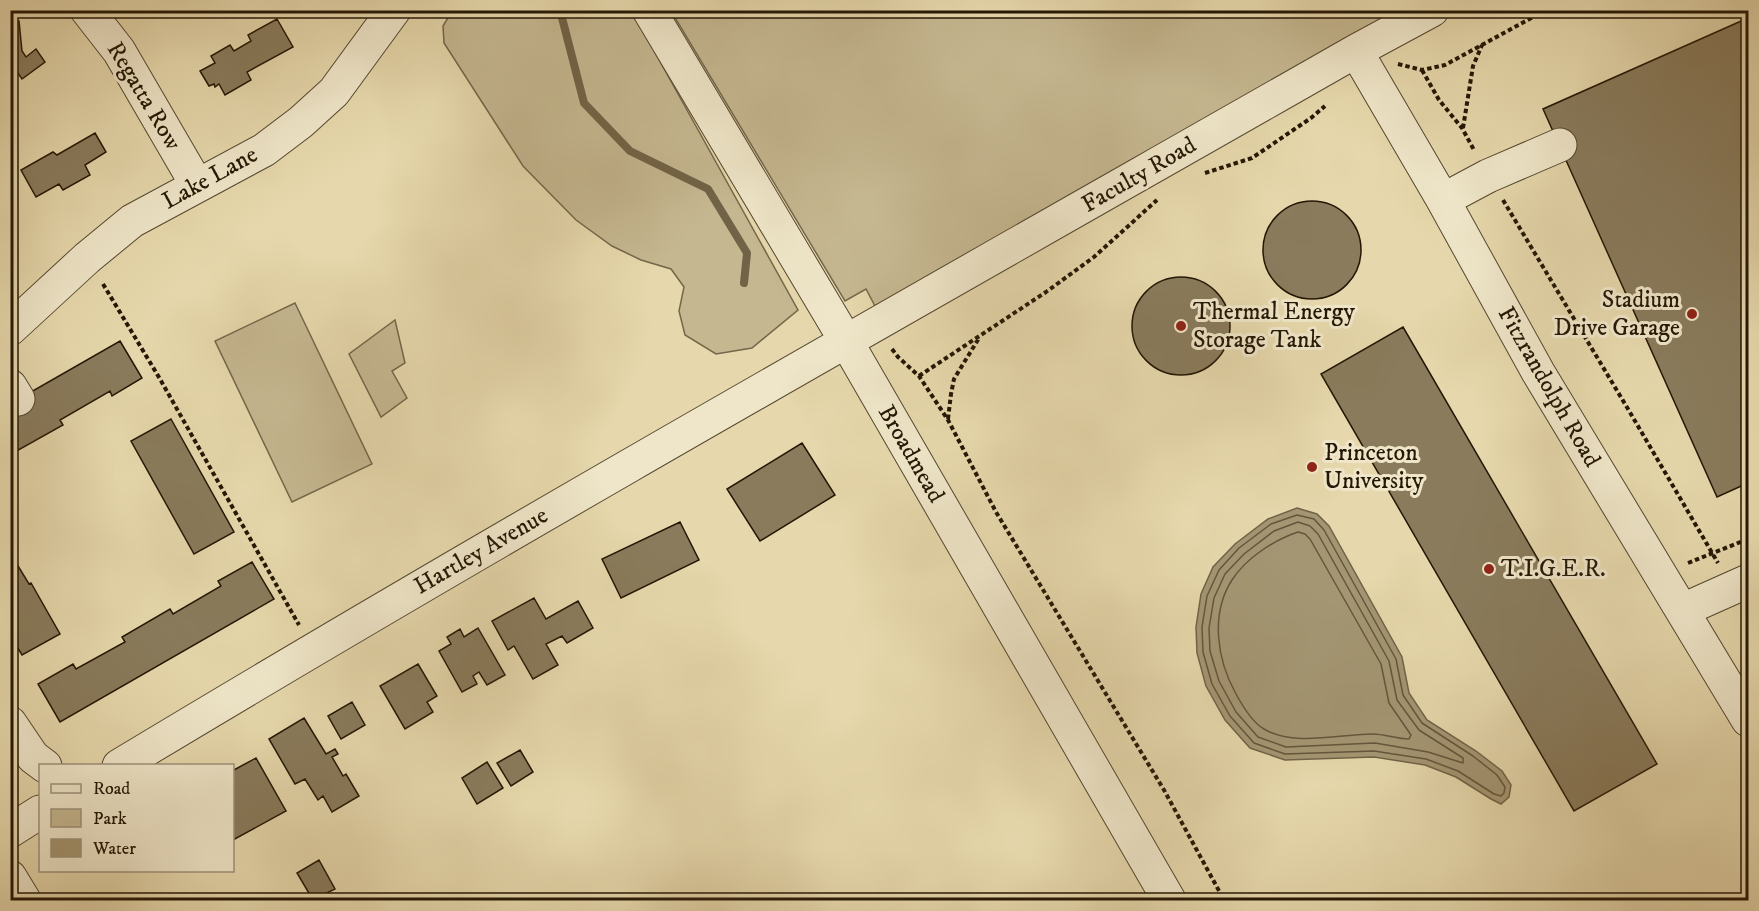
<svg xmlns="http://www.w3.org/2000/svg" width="1759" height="911" viewBox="0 0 1759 911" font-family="'IM FELL DW Pica',serif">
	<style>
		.green { fill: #c5b790; stroke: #74674a; stroke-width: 1.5 }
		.water { fill: #a49673; stroke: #716347; stroke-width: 1.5 }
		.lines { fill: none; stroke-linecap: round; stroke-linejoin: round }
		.shore { stroke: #64563c; stroke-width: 1.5 }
		.stream { stroke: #716347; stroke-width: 8 }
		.building { fill: #897b5c; stroke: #241705; stroke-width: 1.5 }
		.minor-casing { stroke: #54472f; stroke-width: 35 }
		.path { stroke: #241705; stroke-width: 4; stroke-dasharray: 4.5 3; stroke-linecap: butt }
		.minor { stroke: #efe6c9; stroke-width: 33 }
		.poi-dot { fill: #8f2418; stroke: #efe6c9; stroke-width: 2 }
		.labels { text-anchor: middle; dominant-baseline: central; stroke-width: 6; stroke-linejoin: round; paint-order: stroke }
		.street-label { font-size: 24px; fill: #241705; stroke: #efe6c9 }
		.poi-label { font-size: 24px; fill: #241705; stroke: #efe6c9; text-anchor: start }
	</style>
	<rect width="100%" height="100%" fill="#e6d8ac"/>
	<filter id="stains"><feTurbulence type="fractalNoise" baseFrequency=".00333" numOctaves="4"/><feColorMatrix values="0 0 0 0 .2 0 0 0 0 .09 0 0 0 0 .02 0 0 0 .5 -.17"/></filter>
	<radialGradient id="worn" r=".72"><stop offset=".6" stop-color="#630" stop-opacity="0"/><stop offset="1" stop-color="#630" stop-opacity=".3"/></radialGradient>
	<path class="green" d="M452,11H632L798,310L752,348L716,354L685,335L679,311L684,287L671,269L641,260L612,246L576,220L523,166L444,43L443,26Z
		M671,11H1401L1132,165L875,306L866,289L845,301Z
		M295,303L372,464L292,502L215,341Z
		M395,320L405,363L392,371L407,398L381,417L349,354Z"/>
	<path class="water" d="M1297,508L1317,514L1329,526L1402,657L1409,693L1427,720L1476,751L1502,771L1511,785L1509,797L1501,804L1491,799L1456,777L1425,765L1374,757L1285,760L1250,748L1225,720L1206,686L1197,653L1196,627L1201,594L1213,567L1235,544L1268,519Z"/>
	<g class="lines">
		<path class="shore" d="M1297,515L1314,519L1324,530L1396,659L1403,695L1422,723L1473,756L1497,775L1505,787L1504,793L1501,796L1494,794L1458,771L1426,759L1374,751L1285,754L1254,743L1230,716L1212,684L1203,652L1202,627L1207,596L1219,570L1239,548L1271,524Z
			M1298,522L1310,526L1318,534L1389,661L1397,700L1419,730L1463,758V763L1428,752L1375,743L1286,747L1258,737L1236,712L1219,681L1210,651L1209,628L1214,598L1225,574L1244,554L1274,531Z
			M1298,532L1305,534L1310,539L1381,664L1389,703L1411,735L1409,739C1397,739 1385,734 1373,734C1341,734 1293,747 1264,729C1253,723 1242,705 1236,694C1217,660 1210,614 1232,580C1246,558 1274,540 1298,532Z"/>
		<path class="stream" d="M560,10L584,103L630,151L708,189L747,253L744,283"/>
	</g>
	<path class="building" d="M1748,18V483L1717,497L1543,109Z
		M277,19L293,47L247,72L251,80L225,95L219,84L215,87L214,84L209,86L200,71L215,63L211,56L230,45L234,51L251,41L248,35Z
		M19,21L22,51L26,57L36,49L45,62L22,79L13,66L15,64L10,58V22Z
		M95,133L106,152L85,165L90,175L63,190L59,184L36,197L21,170L53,152L57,155Z
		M1263 250a49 49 0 1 1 98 0a49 49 0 1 1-98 0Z
		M1132 326a49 49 0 1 1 98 0a49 49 0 1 1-98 0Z
		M1403,327L1657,764L1574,811L1321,374Z
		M120,341L142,378L112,396L110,391L60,420L63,425L13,453L10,449V404Z
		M171,419L234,532L194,554L131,441Z
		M802,443L835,495L760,541L727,489Z
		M680,522L699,560L621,598L602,559Z
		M10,547L17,559L15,561L29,584L31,583L60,634L22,655L10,635Z
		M252,562L274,599L60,722L38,684L73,664L76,669L125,642L122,637L170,609L173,614L221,586L218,581Z
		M534,598L546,619L578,601L593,628L567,643L562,636L546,644L558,665L533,679L514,646L508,650L492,621Z
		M478,628L505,675L487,685L479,672L473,676L477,684L462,692L439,651L451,644L447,637L460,629L464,637Z
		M418,664L437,696L427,702L433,712L405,729L380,686Z
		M352,702L365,725L341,739L328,716Z
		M304,718L326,754L335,749L338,754L332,757L343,776L346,774L359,796L332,812L323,796L318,800L305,779L295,784L269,739Z
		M520,750L533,772L511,786L497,763Z
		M256,758L286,811L233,840L232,771Z
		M487,762L503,788L477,804L462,778Z
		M319,860L335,889L313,900L297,873Z"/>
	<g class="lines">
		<defs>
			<path id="minor" d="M87,10L119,51L197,185
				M649,10L846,341L1169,900
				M1356,51L1443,200L1538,372L1748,720
				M1443,200L1488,176L1560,145
				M10,329L87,258L132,221L264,150L301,122L334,92L394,10
				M10,386L18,399
				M1683,610L1748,581
				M10,723L33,757L45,766
				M119,766C527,520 942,287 1356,51L1432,10
				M10,831L40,812
				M10,877L24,900"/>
		</defs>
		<use href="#minor" class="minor-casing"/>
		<path class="path" d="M1398,64L1422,70L1445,65L1546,10
			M1422,70L1439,100L1462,128L1474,150
			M1463,128L1473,66L1482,45
			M1205,173L1252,158L1311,118L1325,106
			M1503,200L1628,409L1718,563
			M103,284L160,379L299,625
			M892,349L898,357L919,376L948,420L996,512L1164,790L1224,900
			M919,376L1046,292L1094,257L1157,200
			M948,419L951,394L954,379L979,338
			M1688,563L1748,539"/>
		<use href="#minor" class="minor"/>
	</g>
	<g class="poi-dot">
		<circle cx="1692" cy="314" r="6"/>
		<circle cx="1181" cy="326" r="6"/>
		<circle cx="1312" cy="467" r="6"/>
		<circle cx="1489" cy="569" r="6"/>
	</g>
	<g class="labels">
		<g class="street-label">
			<text transform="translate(144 96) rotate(59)">Regatta Row</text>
			<text transform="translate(1139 175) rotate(-30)">Faculty Road</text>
			<text transform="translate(210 178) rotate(-29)">Lake Lane</text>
			<text transform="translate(1549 387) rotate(60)">Fitzrandolph Road</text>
			<text transform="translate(911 454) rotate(60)">Broadmead</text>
			<text transform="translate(481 551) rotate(-30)">Hartley Avenue</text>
		</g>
		<g class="poi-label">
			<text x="1680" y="300" text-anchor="end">Stadium<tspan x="1680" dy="28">Drive Garage</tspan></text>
			<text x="1193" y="312">Thermal Energy<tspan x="1193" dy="28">Storage Tank</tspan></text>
			<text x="1324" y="453">Princeton<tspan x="1324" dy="28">University</tspan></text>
			<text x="1501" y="569">T.I.G.E.R.</text>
		</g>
	</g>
	<rect width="1759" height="911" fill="none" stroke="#e6d8ac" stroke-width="36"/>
	<rect x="12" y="12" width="1735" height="887" fill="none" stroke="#241705" stroke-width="3"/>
	<rect x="18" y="18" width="1723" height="875" fill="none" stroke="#241705" stroke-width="1.5"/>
	<rect x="39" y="764" width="195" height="108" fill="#efe6c9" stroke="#9e937b" stroke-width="1.5"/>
	<rect x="51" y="784" width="30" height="9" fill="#efe6c9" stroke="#9e937b" stroke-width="1.5"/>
	<text x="93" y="794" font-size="18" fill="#241705">Road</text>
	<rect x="51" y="809" width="30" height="18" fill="#c5b790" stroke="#9e937b" stroke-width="1.5"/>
	<text x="93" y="824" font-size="18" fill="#241705">Park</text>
	<rect x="51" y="839" width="30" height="18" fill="#a49673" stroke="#9e937b" stroke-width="1.5"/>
	<text x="93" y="854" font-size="18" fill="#241705">Water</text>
	<rect width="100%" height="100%" filter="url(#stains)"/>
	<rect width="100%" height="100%" fill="url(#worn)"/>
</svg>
